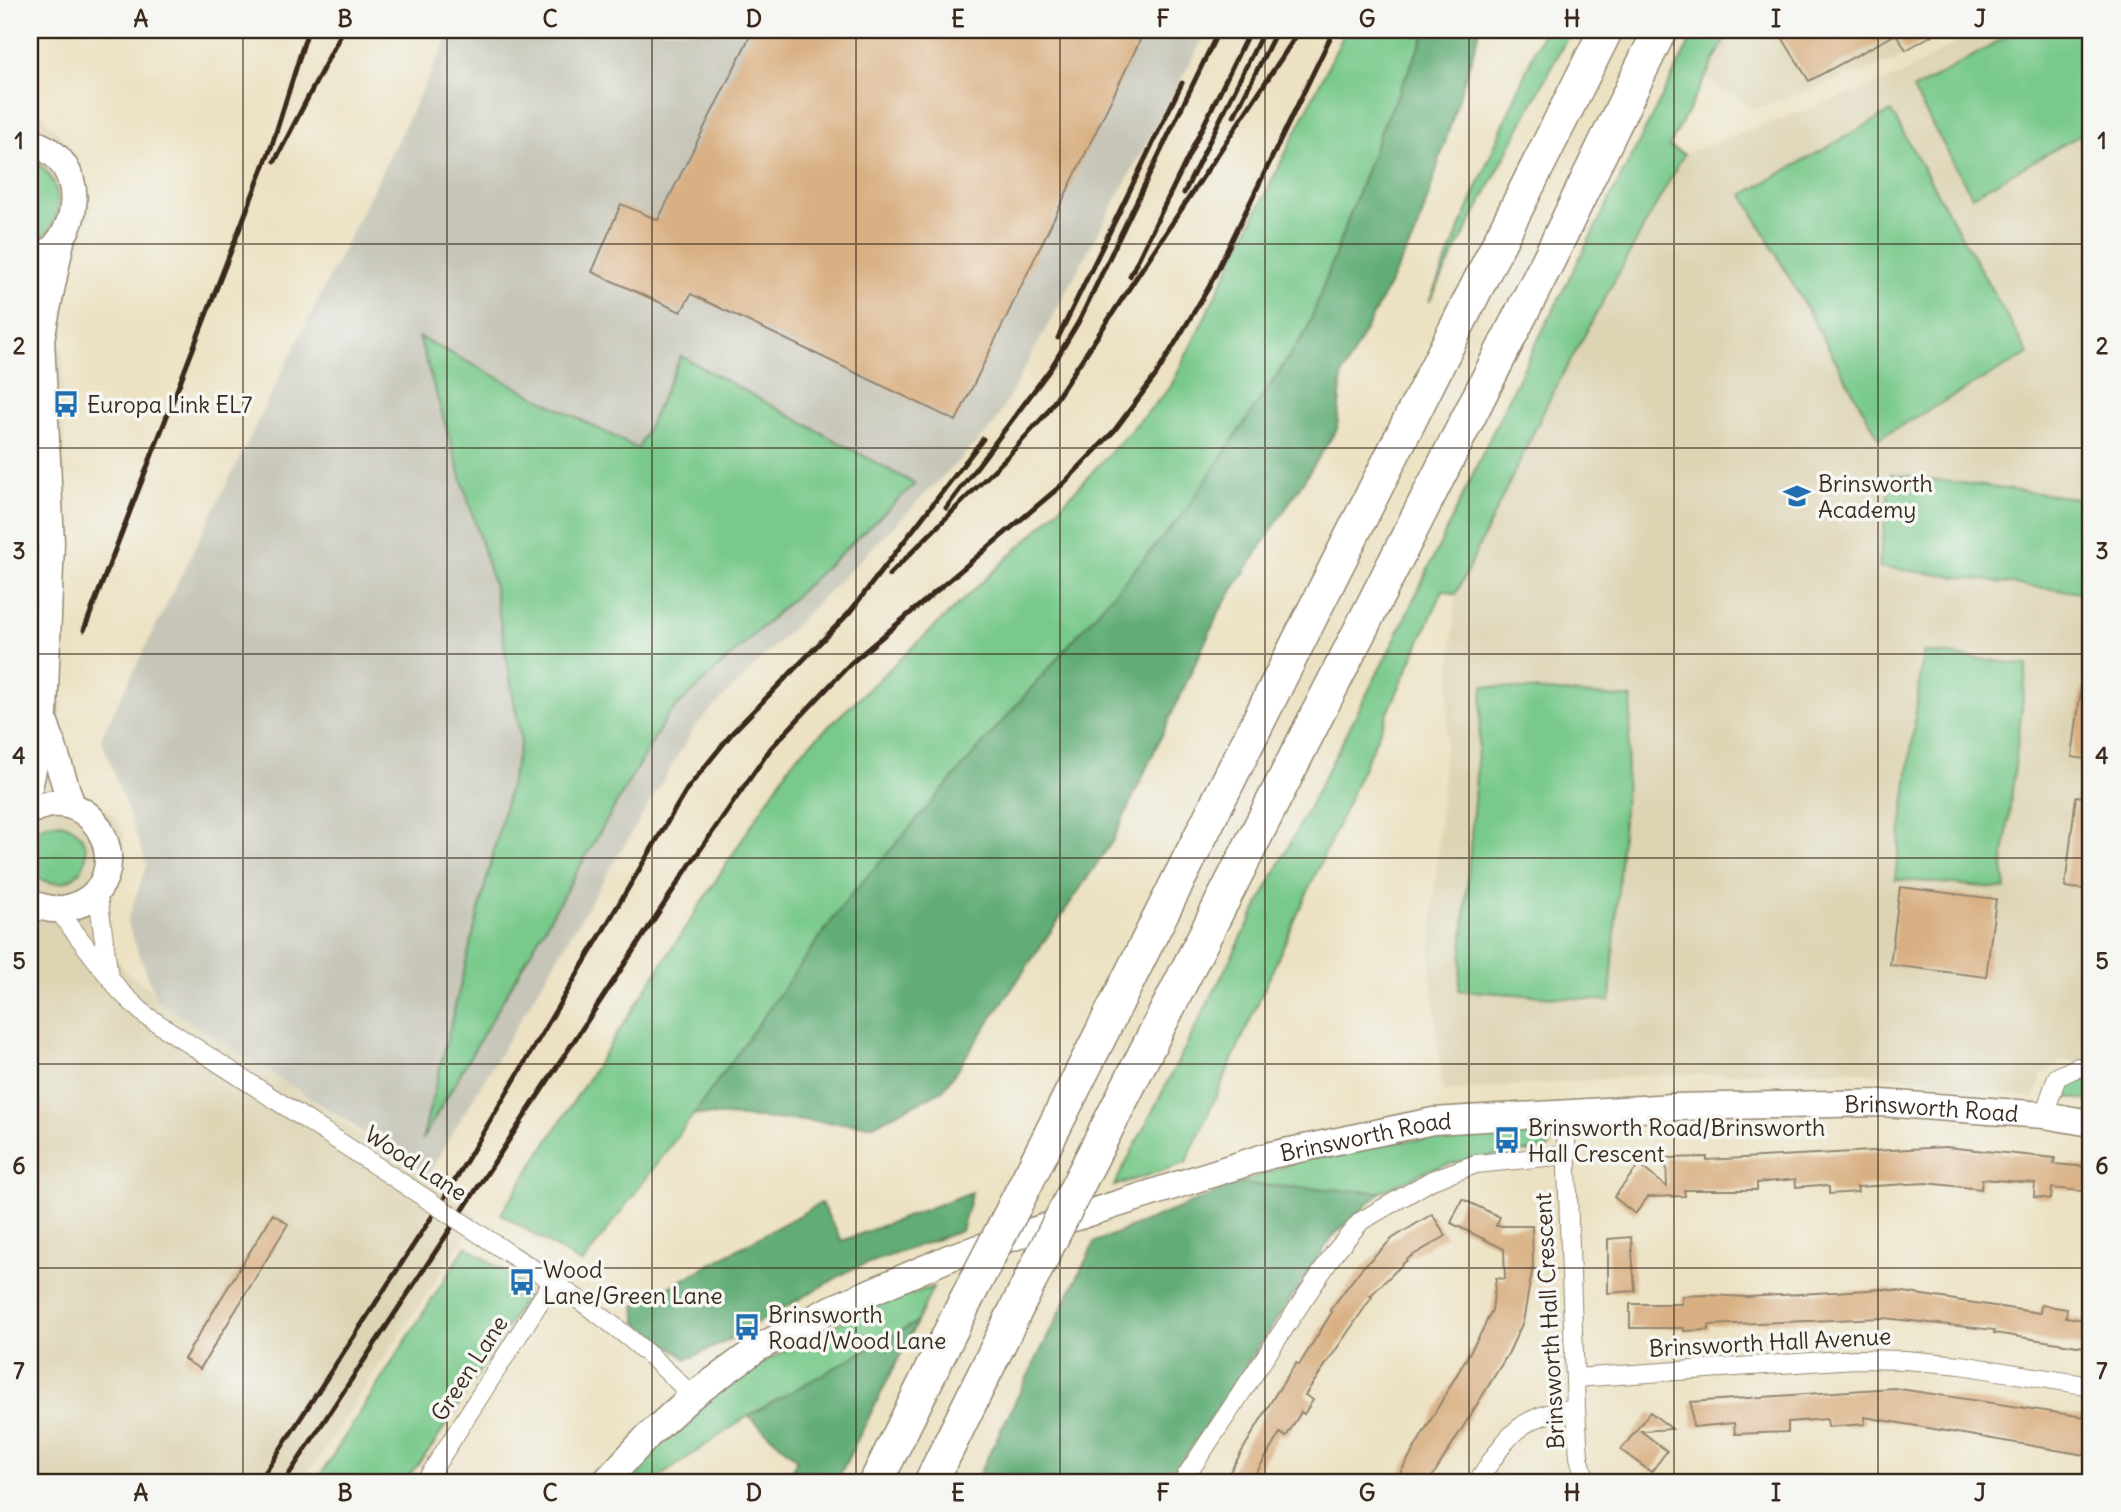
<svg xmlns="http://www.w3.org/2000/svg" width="2121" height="1512" viewBox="0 0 2121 1512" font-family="Delius,sans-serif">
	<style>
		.built { fill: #ddd4b4 }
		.industrial { fill: #c6c5b8 }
		.green { fill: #78c98b; stroke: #5a7a54; stroke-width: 2 }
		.forest { fill: #62ad77; stroke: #4e6c4a; stroke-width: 2 }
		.building { fill: #d9b083 }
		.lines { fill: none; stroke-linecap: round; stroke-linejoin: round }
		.street-casing { stroke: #948670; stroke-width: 20 }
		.secondary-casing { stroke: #948670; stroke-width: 29 }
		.highway-casing { stroke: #948670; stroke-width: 36 }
		.street { stroke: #fff; stroke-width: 18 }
		.secondary { stroke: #fff; stroke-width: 26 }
		.highway { stroke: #fff; stroke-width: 33 }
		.rail { stroke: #3b2a1e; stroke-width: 5 }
		.street-bridge-casing { stroke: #948670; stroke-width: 20; stroke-linecap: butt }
		.highway-bridge-casing { stroke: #948670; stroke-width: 36; stroke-linecap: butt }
		.street-bridge { stroke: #fff; stroke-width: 18 }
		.highway-bridge { stroke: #fff; stroke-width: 33 }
		.grid { fill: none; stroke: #3b2a1e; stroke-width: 2; stroke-opacity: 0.55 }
		.labels { text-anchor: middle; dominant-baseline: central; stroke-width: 7; stroke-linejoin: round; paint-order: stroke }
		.poi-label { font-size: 23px; fill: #3b2a1e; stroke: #f6f6f2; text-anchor: start }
		.street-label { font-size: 23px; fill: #3b2a1e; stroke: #f6f6f2 }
		.neatline { fill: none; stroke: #3b2a1e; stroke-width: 2.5 }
		.grid-label { font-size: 23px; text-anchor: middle; font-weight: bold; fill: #3b2a1e }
	</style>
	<rect width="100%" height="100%" fill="#f6f6f2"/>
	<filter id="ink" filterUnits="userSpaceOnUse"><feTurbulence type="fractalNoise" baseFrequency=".0143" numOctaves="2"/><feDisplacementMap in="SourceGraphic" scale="14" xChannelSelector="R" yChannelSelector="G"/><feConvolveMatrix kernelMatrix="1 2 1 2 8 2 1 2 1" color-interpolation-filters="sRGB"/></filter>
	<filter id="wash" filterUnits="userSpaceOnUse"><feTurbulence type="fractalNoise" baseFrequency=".00686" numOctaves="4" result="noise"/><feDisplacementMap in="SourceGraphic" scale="28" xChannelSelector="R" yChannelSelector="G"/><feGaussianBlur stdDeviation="1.57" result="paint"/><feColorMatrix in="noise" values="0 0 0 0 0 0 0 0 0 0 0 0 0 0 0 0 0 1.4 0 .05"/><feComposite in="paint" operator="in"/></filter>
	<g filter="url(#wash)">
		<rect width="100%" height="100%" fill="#ece2c3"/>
		<path class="built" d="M1730,30H1946L1895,60L1754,109L1705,78Z
			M1978,30H2091V1064L2062,1061L2042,1075L2035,1098L1849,1070L1643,1076L1443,1091L1430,962L1456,594L1550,398L1684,154L1899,76Z
			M30,100L75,154L88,181L91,207L86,231L71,270L61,313L66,516L60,752L66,779L114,817L124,835V853L106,921L110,944L124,971L478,1216L303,1482H30Z"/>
		<path class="industrial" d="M452,30H1208L993,426L696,725L428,1174L157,1000L127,922L147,865L101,737Z"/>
		<path class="green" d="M1346,30H1427L1381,131L1307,330L1183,514L846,901L694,1114L582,1264L501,1214L794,759L1046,522L1170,388Z
			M1544,30H1571L1429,302L1537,45Z
			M1696,30H1730L1669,147L1684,154L1550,398L1456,594L1443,590L1186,1163L1114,1186L1392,645L1517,381Z
			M2019,30H2091V129L1972,196L1913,90Z
			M1891,111L2028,354L1879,438L1743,195Z
			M30,159C66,177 69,228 30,245Z
			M419,337L638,449L681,356L915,484L667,716L422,1140L521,741L494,586Z
			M1891,474L2091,500V594L1879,567Z
			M1923,652L2027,665L2003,866L2006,889L1895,879Z
			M1483,686L1632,698L1610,1001L1459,990Z
			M26 853a30 30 0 1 1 60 0a30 30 0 1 1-60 0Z
			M2080,1077L2091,1079V1101L2060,1096L2066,1084Z
			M1546,1128L1552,1134V1143L1547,1149L1469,1159L1428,1170L1381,1192L1238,1184L1300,1160L1397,1142Z
			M466,1246L524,1285L527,1295L434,1444L404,1482H316Z
			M933,1287L917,1322L748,1416L652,1482H622L664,1431L742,1373L870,1307Z"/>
		<path class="forest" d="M1427,30H1480L1418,229L1342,375L1337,429L1220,610L1113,840L943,1090L873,1125L694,1114L846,901L1183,514L1307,330L1381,131Z
			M1238,1184L1381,1192L1332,1237L1168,1482H975L1095,1242Z
			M972,1192L961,1231L854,1268L721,1344L687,1359L637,1323L635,1306L821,1203L842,1241Z
			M917,1322L836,1482H787L797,1459L748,1416Z"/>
		<g id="blocks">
			<path class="building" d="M753,30H1145L956,421L691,294L681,312L592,272L621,204L658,220Z
				M1801,30H1941L1906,50L1896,34L1809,81L1783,39Z
				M2081,688L2091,689V760L2072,757Z
				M2076,796L2091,798V890L2065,887Z
				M1900,887L1996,899L1986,977L1890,965Z
				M1946,1147L2055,1158L2054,1164L2091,1167V1192L2052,1188L2051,1199L2034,1197L2035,1183L1982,1179L1981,1189L1926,1183L1857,1187L1858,1192L1829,1194V1187L1821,1185L1796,1187L1795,1179L1757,1183V1190H1684L1685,1196L1648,1197L1635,1214L1614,1197L1639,1165L1667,1187L1666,1158L1707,1157V1160Z
				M1462,1199L1500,1217L1496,1226H1532L1533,1266L1523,1322L1508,1354L1429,1482H1395L1482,1331L1492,1310L1496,1278L1505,1279L1504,1249L1451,1223Z
				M273,1214L288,1224L200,1369L184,1359Z
				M1432,1214L1446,1236L1410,1257L1370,1296L1372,1297L1305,1395L1313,1400L1304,1414L1301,1412L1286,1437L1280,1433L1251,1482H1224L1275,1395L1296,1363L1299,1365L1332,1312L1330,1310L1362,1268L1393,1238Z
				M1631,1237L1635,1291L1608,1293V1239Z
				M1884,1289L2040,1313L2041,1305L2067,1309L2066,1317L2091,1321V1348L1994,1333L1995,1330L1884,1318L1709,1325V1330L1684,1331V1328H1630V1304H1682V1296L1707,1295L1747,1297Z
				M1893,1388L2091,1418V1456L1864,1417L1865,1424L1828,1427L1827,1419L1788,1422V1432L1735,1434L1734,1423L1693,1427L1691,1402Z
				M1650,1412L1672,1429L1641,1431L1667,1451L1651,1472L1621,1450Z"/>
		</g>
	</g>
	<g filter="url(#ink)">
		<use href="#blocks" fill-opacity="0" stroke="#948670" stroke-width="2"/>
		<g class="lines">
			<defs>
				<path id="street" d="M97,889L109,977
					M57,909L120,991L145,1015L305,1119
					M1565,1115L1576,1408L1579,1457L1586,1482
					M2044,1115L2057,1077L2078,1067L2091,1070
					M510,1254C576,1296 638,1339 692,1396
					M1575,1378L1855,1359L1905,1360L1961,1365L2091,1386
					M425,1482L553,1281
					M1182,1482L1335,1252L1361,1221L1432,1180L1476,1164L1566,1155
					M1477,1482C1509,1435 1517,1416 1576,1408"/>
				<g id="secondary">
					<path d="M30,142C92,159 84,243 30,263"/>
					<path d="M46,725L72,806"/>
					<path d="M30,784L44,714L51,542L41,339L61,241"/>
					<path d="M30,811C98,775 143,883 72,907C58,911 43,909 30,902"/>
					<path id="s1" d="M605,1482L648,1436L692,1396L758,1348L829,1310L951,1257L1271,1155L1433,1121L1673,1107L1882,1103L2044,1115L2091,1123"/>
				</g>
				<path id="highway" d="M1082,1177L1550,257L1660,30
					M1014,1207L1606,30
					M876,1482L966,1300
					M931,1482L1032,1277"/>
			</defs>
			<use href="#street" class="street-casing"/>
			<use href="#secondary" class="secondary-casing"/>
			<use href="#highway" class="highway-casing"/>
			<use href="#street" class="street"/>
			<use href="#secondary" class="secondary"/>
			<use href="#highway" class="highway"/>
			<path class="rail" d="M1234,116L1277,30
				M275,161L343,30
				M1184,193L1264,30
				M1130,276L1250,30
				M1058,338L1182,83
				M946,508L1051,368L1079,321L1219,30
				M889,575L1008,456L1046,414L1300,30
				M84,630L272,145L308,30
				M259,1482L448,1192L687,789L733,732L849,613L983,439
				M284,1482L693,860L771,748L850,664L1063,484L1114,431L1156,375L1209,287L1334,30"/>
			<defs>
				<path id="street-bridge" d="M305,1119L510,1254"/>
				<path id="highway-bridge" d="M1032,1277L1082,1177
					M966,1300L1014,1207"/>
			</defs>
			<use href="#street-bridge" class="street-bridge-casing"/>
			<use href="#highway-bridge" class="highway-bridge-casing"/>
			<use href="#street-bridge" class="street-bridge"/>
			<use href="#highway-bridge" class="highway-bridge"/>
		</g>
	</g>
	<path class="grid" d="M243,30V1482M447,30V1482M652,30V1482M856,30V1482M1060,30V1482M1265,30V1482M1469,30V1482M1674,30V1482M1878,30V1482M30,244H2091M30,448H2091M30,654H2091M30,858H2091M30,1064H2091M30,1268H2091"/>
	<defs>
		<symbol id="bus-bare" viewBox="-9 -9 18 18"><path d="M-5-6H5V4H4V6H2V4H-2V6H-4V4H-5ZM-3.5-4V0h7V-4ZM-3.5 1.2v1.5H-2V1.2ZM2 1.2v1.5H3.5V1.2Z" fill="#1f6fb2" stroke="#f6f6f2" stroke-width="2.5" paint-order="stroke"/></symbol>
		<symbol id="school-bare" viewBox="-9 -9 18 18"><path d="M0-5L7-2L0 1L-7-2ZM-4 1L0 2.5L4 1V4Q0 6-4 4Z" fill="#1f6fb2" stroke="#f6f6f2" stroke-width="2.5" paint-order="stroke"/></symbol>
	</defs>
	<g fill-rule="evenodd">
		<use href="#bus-bare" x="47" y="385" width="38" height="38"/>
		<use href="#school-bare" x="1778" y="477" width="38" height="38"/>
		<use href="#bus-bare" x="1488" y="1121" width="38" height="38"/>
		<use href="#bus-bare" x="503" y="1263" width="38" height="38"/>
		<use href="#bus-bare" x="728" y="1308" width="38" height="38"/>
	</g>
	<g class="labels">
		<g class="poi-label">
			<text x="87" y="404">Europa Link EL7</text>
			<text x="1818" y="483">Brinsworth<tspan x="1818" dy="26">Academy</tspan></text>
			<text x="1528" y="1127">Brinsworth Road/Brinsworth<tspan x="1528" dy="26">Hall Crescent</tspan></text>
			<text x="543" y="1269">Wood<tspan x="543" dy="26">Lane/Green Lane</tspan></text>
			<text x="768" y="1314">Brinsworth<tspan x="768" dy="26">Road/Wood Lane</tspan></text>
		</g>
		<g class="street-label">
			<text stroke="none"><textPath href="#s1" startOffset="1418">Brinsworth Road</textPath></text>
			<text stroke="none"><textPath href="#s1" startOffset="850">Brinsworth Road</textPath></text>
			<text transform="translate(416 1163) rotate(33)">Wood Lane</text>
			<text transform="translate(1549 1321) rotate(-93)">Brinsworth Hall Crescent</text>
			<text transform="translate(1770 1342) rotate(-3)">Brinsworth Hall Avenue</text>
			<text transform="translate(469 1368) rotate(-57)">Green Lane</text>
		</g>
	</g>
	<rect width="2121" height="1512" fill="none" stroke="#f6f6f2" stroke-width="77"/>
	<rect x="38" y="38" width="2044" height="1436" class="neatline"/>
	<g class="grid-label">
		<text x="141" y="27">A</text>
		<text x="345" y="27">B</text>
		<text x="550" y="27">C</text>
		<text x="754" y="27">D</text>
		<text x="958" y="27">E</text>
		<text x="1163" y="27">F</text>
		<text x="1367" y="27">G</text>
		<text x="1572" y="27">H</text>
		<text x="1776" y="27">I</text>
		<text x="1980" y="27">J</text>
		<text x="19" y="149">1</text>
		<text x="2102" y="149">1</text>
		<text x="19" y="354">2</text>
		<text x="2102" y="354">2</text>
		<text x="19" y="559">3</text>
		<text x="2102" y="559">3</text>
		<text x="19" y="764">4</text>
		<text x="2102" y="764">4</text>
		<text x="19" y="969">5</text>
		<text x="2102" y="969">5</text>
		<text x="19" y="1174">6</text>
		<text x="2102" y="1174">6</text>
		<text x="19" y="1379">7</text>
		<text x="2102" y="1379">7</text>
		<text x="141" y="1501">A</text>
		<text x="345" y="1501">B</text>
		<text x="550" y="1501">C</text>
		<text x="754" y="1501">D</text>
		<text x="958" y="1501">E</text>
		<text x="1163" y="1501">F</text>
		<text x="1367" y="1501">G</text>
		<text x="1572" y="1501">H</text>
		<text x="1776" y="1501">I</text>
		<text x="1980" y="1501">J</text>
	</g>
</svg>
